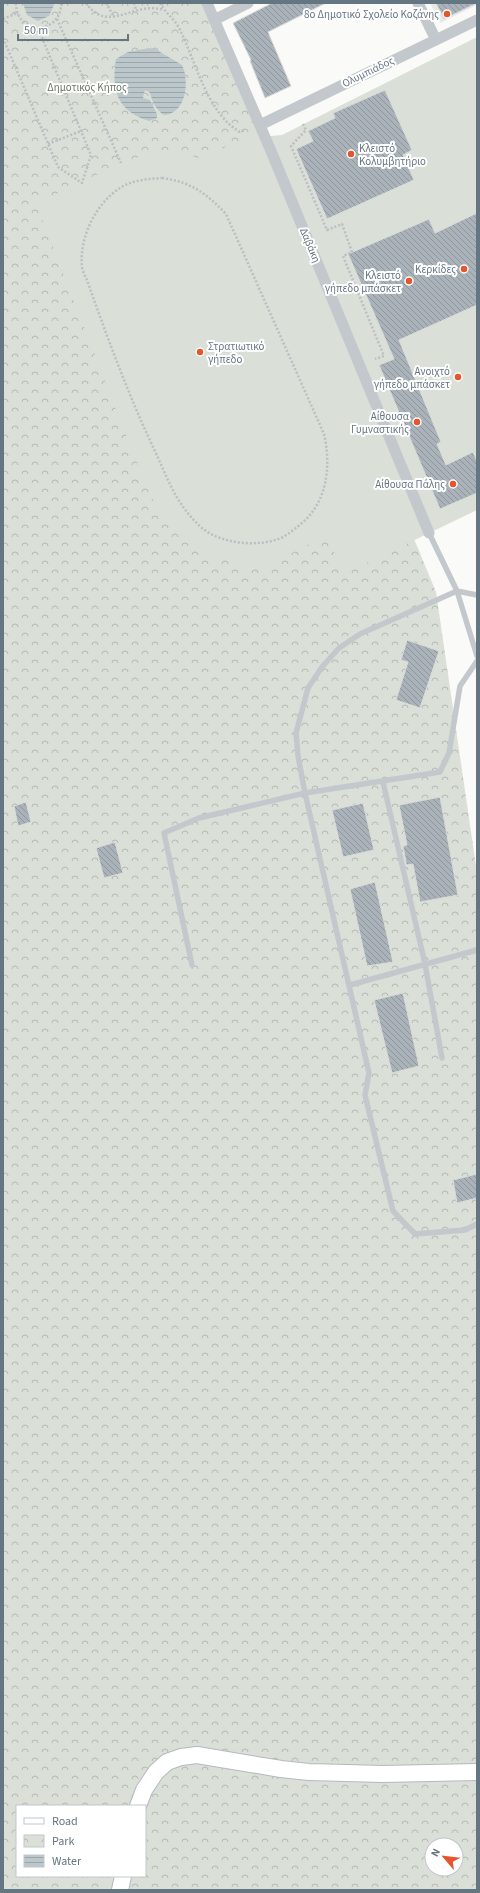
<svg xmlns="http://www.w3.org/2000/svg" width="480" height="1893" viewBox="0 0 480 1893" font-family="'Source Sans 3',sans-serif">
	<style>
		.built { fill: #e8e9e9 }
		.park { fill: url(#park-crowns); fill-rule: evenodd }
		.garden { fill: #dadfd7 }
		.water { fill: url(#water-rules) }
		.building { fill: url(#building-back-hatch); stroke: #dcdcda }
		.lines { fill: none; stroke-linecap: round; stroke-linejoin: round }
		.secondary-casing { stroke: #b3babf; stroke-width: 18 }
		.path { stroke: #bbbfc2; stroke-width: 2.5; stroke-dasharray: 2 2; stroke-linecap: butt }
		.lane { stroke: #c3c8cc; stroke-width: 5.5 }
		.street { stroke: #c3c8cc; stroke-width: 11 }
		.secondary { stroke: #fff; stroke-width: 16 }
		.poi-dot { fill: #e4572e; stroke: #fff; stroke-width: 1.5 }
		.labels { text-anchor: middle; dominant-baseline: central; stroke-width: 4; stroke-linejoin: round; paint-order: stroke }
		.poi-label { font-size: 11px; fill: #657683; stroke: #fff; text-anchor: end }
		.street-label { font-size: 11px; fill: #657683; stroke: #fff }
		.park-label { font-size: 11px; fill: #687a64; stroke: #fff }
	</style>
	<defs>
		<pattern id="park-crowns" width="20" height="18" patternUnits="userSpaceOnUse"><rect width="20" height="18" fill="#dadfd7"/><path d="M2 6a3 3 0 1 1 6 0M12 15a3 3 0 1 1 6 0" fill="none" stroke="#b4b9b4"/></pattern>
		<pattern id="water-rules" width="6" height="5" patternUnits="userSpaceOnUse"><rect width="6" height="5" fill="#bbc7cb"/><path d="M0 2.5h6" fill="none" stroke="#9ca6aa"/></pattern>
		<pattern id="building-back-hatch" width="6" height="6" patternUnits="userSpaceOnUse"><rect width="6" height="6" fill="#aab3b9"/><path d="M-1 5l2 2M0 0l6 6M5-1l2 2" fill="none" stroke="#8e969c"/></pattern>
	</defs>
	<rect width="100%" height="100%" fill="#fafaf8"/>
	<path class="built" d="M430,3H477V5L440,23Z"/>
	<path class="park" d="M3,3H203L265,142L255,155L436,592L477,873V1890H3ZM17,1806H145V1876H17ZM432,1845H456V1869H432Z"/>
	<path class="garden" d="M477,37V510L344,574L326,535L262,569L218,558L199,548L171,529L159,512L146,486L36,204L121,163L142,156L168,152L184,153L198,158L249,138L282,135Z"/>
	<path class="water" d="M23,3H54V5L49,16L38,21L27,15Z
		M149,48L155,49L182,65C190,81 186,114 164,115C156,110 152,101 150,93L146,90L144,92L143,98L150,100L157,114V118L149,121C117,111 111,90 116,59L128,52Z"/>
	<path class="building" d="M272,3H326L268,32L291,86L265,98L250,61L251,60L233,23Z
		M436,3H477L444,19Z
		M385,90L412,150L403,155L414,180L327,219L296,149L313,141L308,131L335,118L333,113Z
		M477,213V305L399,340L441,442L437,444L446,465L473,452L477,461V493L440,509L379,365L394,359L348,254L429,219L435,233Z
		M407,640L439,651L420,708L396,700L408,662L401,660Z
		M440,797L458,895L420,902L413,864L406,865V862L403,846L407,845L399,805Z
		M26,802L31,822L18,826L14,806Z
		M363,803L374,850L343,857L332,810Z
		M115,842L123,873L104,878L96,848Z
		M375,882L393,962L367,966L350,889Z
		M403,993L419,1066L392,1073L374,1000Z
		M477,1174V1198L457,1203L453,1180Z"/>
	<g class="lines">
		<defs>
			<path id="secondary" d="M138,1806L144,1790L156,1772L167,1762L181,1757L197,1755L281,1769L309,1772L383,1774L477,1772
				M120,1890L123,1876"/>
		</defs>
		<use href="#secondary" class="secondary-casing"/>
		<path class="path" d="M16,3C16,36 62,35 61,3
			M86,3C108,35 135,0 163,10
			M106,3L114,17
			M134,3L136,10
			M160,3C165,13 175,19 180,30C196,62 207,113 240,132L245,130
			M3,19L17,13
			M57,19L121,163
			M3,38L58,167L82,183L91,155L38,28
			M303,124L306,130L291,146L327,230L342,224L352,252L343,256L384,356L375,359
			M48,144L81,131
			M162,178C191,182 206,193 226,214L324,434C331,464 328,501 302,523C296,528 290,533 283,537C260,548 221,544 202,528C176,505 168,479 154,449C128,394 107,337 87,280C85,276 82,270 82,266C79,238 96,203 120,188C132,180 147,179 162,178Z"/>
		<path class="lane" d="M429,533L457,591L477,656
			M477,595L457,591L360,634L339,648L322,667L308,688L296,733L298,756L305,793L369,1073L365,1095L393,1211L415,1234L465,1230L477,1224
			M383,782L425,964L442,1058
			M192,965L164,833L199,818L305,793L440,772L449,753L460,686L477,661
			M350,985L477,950"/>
		<path class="street" d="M207,3L271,151L429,533
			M418,3L436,40
			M214,20L248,3
			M260,125L477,20"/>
		<use href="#secondary" class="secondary"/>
	</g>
	<g class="poi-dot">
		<circle cx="447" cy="14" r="4"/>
		<circle cx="351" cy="154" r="4"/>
		<circle cx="464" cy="269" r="4"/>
		<circle cx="409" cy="281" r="4"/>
		<circle cx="200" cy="352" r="4"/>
		<circle cx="458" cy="377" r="4"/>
		<circle cx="417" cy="422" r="4"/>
		<circle cx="453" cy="484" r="4"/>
	</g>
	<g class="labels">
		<g class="poi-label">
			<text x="439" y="14">8ο Δημοτικό Σχολείο Κοζάνης</text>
			<text x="359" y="148" text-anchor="start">Κλειστό<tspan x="359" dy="13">Κολυμβητήριο</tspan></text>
			<text x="456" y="269">Κερκίδες</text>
			<text x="401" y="275">Κλειστό<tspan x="401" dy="13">γήπεδο μπάσκετ</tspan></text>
			<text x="208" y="346" text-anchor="start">Στρατιωτικό<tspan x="208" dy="13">γήπεδο</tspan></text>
			<text x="450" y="371">Ανοιχτό<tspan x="450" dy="13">γήπεδο μπάσκετ</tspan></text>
			<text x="409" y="416">Αίθουσα<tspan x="409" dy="13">Γυμναστικής</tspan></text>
			<text x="445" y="484">Αίθουσα Πάλης</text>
		</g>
		<g class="street-label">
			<text transform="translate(368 72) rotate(-26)">Ολυμπιάδος</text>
			<text transform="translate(310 245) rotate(67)">Δαβάκη</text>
		</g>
		<g class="park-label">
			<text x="87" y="87">Δημοτικός Κήπος</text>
		</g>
	</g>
	<rect width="480" height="1893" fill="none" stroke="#657683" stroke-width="8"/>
	<rect x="16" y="1805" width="130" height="72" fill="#ffffff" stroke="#c1c8cd"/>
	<rect x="24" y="1818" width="20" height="6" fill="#ffffff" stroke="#c1c8cd"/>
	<text x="52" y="1825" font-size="12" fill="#657683">Road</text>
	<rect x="24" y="1835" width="20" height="12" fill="url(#park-crowns)" stroke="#c1c8cd"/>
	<text x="52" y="1845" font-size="12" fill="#657683">Park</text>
	<rect x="24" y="1855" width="20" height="12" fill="url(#water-rules)" stroke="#c1c8cd"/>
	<text x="52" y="1865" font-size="12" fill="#657683">Water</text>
	<g transform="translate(444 1857) rotate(298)"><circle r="19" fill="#ffffff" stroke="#c1c8cd"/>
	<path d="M0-3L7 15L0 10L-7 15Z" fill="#e4572e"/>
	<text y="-6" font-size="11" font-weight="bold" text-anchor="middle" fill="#657683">N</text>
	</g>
	<path d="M18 34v6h110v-6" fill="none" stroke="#657683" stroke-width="2"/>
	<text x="24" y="34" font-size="12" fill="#657683" stroke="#ffffff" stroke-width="3" paint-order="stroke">50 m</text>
</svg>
